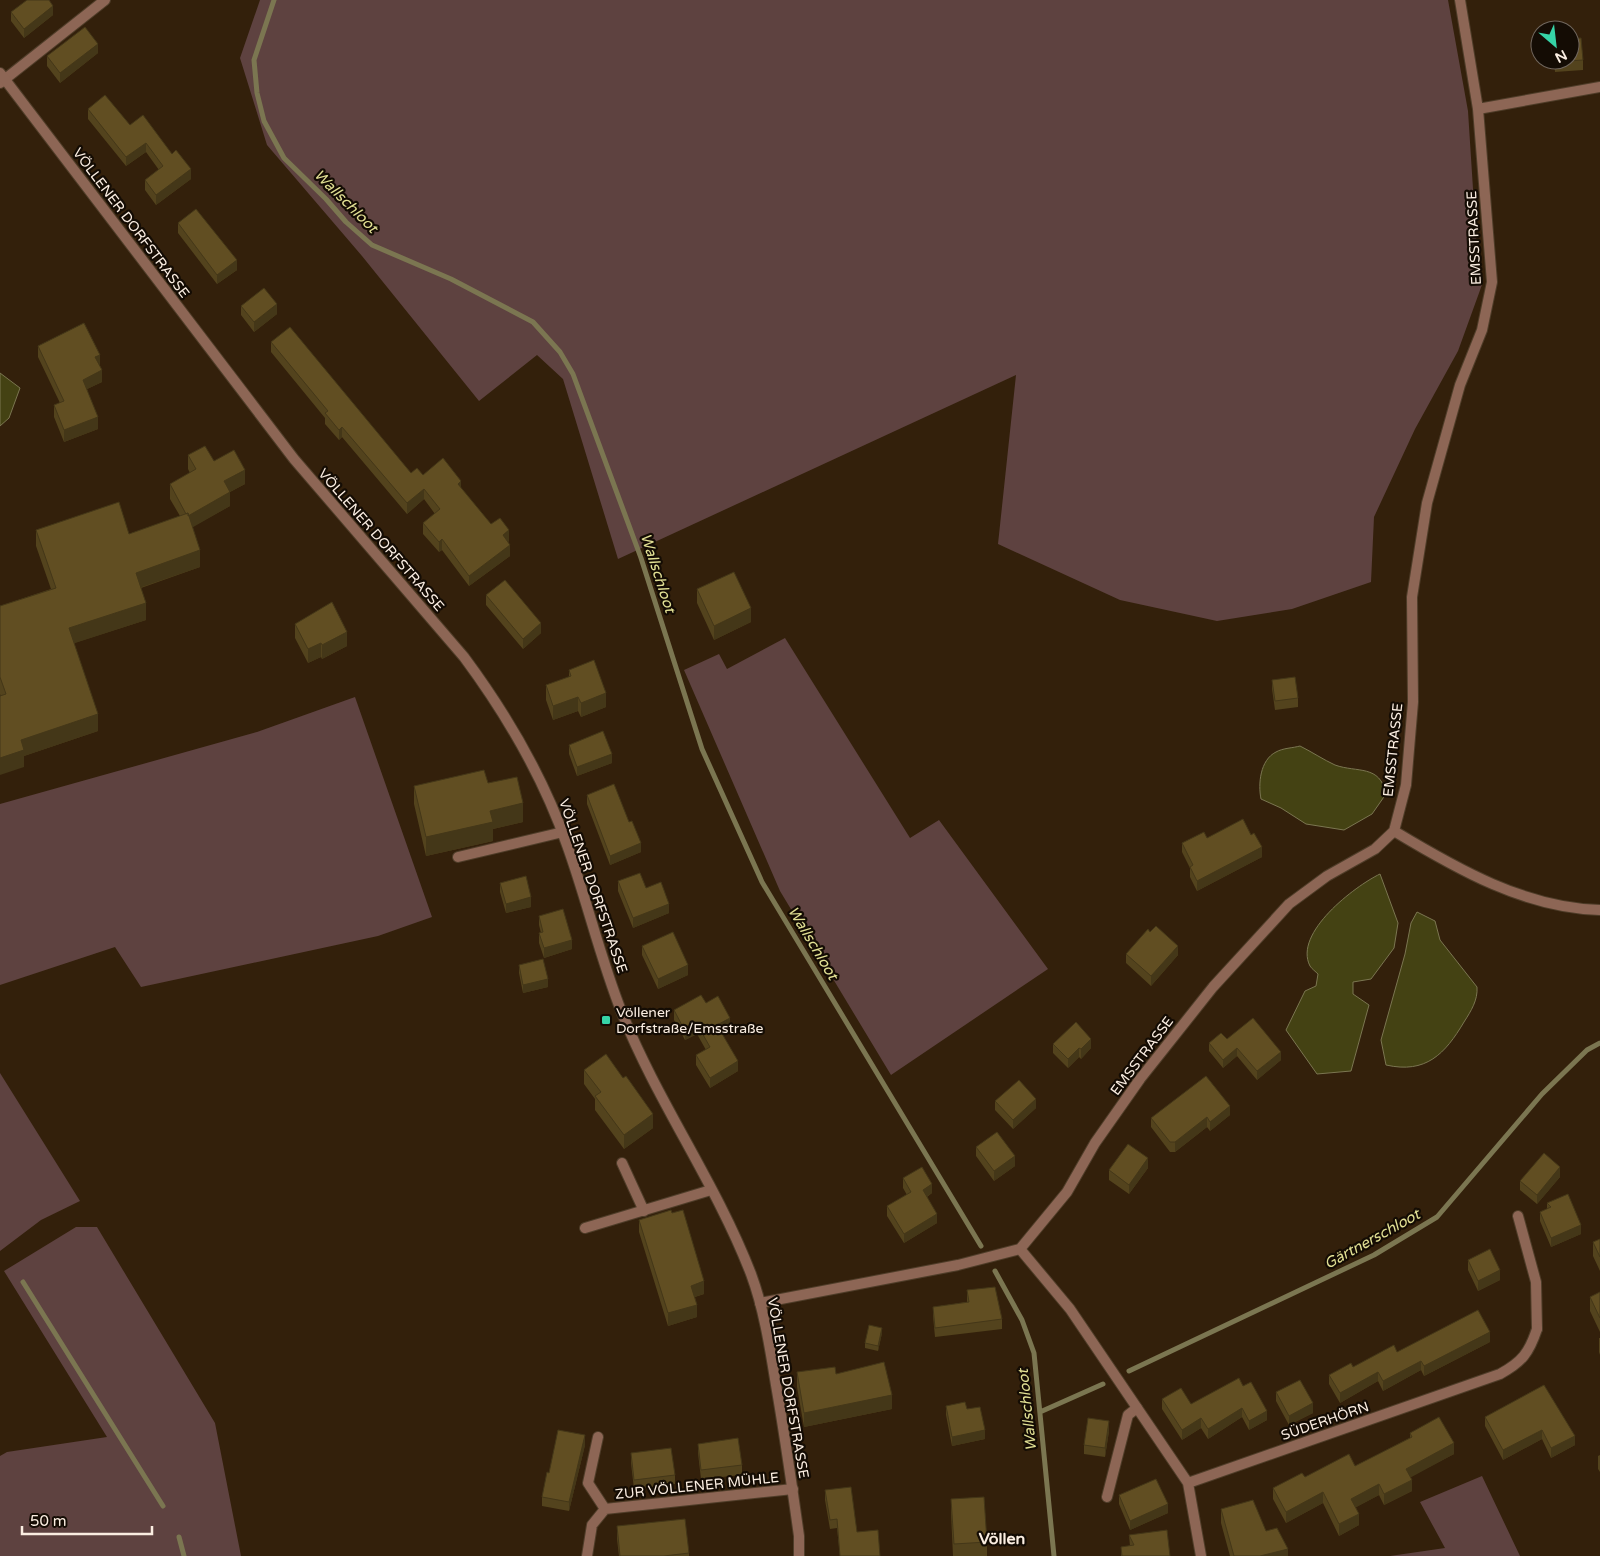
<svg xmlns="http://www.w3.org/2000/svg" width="1600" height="1556" viewBox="0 0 1600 1556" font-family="'Varela Round',sans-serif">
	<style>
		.green { fill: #5e4240 }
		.water { fill: #444213; stroke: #7b7651 }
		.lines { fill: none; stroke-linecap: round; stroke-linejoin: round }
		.stream { stroke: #7b7651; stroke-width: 5 }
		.service-casing { stroke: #4f3d29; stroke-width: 12 }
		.minor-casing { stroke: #4f3d29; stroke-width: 12 }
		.tertiary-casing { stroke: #4f3d29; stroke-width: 12 }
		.service { stroke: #8d6655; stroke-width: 10 }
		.minor { stroke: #8d6655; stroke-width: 10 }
		.tertiary { stroke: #8d6655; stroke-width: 10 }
		.wall { fill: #53431d }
		.shaded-wall { fill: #443718 }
		.building { fill: #614e22; stroke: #443718 }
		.poi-dot { fill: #36d4a7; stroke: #140c04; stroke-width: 2 }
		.labels { text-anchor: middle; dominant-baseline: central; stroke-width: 4.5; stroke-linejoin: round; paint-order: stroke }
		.street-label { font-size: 14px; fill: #fbeee2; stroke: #140c04 }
		.poi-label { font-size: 14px; fill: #fbeee2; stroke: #140c04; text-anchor: start }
		.water-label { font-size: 15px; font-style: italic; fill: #e2e094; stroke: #140c04 }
		.quarter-label { font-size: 16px; font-weight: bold; fill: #fbeee2; stroke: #140c04 }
	</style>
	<rect width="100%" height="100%" fill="#33200b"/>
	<path class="green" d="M260,0H1448L1468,111L1479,282H1483L1458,351L1415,429L1374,517L1371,582L1292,609L1217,621L1120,600L998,544L1016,375L618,559L563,379L537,355L479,401L362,256L267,145L240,58Z
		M785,638L910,838L939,820L1048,969L891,1075L780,891L684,670L719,654L727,669Z
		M355,697L432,917L378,936L141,987L115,947L0,985V804L257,732Z
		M0,1073L80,1201L41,1220L0,1251Z
		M76,1227H97L215,1423L241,1556H0V1456L7,1452L107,1437L4,1271Z
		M1482,1476L1520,1556H1390L1445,1548L1420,1502Z"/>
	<path class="water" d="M0,373L20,388L9,418L0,426Z
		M1300,746C1312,752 1324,760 1335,765C1357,773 1380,764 1386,794L1372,814L1344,830L1306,824L1281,808L1261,799C1258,784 1260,760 1276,752C1283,748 1293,748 1300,746Z
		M1380,874L1398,923L1394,948L1371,979L1353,982V994L1369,1005L1351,1071L1317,1074L1286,1030L1305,991L1316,986L1318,974C1316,972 1311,968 1310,966C1293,933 1355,886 1380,874Z
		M1417,912L1435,921L1440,940L1477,987C1478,1000 1471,1011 1464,1022C1445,1054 1426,1074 1386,1065L1381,1040L1405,954L1411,923Z"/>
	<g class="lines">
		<path class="stream" d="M274,0L254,60L257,93L264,121L284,158L326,199L346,222L372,245L451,279L533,322L560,352L573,374L641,558L702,749L762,882L981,1246
			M995,1271L1022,1320L1034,1353L1054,1556
			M23,1282L163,1506
			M1129,1371L1374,1255L1437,1217L1542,1094L1587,1050L1600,1043
			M1040,1412L1103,1384
			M179,1537L184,1556"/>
		<defs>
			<path id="service" d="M458,857L563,832
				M622,1163L644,1211
				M1518,1216L1536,1282L1537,1329
				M585,1228L711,1190
				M1107,1497L1128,1415L1137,1408"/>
			<path id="minor" d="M0,83L105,0
				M1478,109L1600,87
				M1394,831C1457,869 1525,908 1600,910
				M1020,1249L1070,1309L1188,1483L1500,1374C1522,1362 1529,1353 1537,1329
				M760,1303L958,1265L1020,1249L1067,1192L1095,1143L1140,1079L1213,987L1289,904L1327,876L1375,849L1394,831L1406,785L1413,702L1412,597L1427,503L1460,385L1482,330L1492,282L1478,109L1460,0
				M598,1437L588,1483L605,1509
				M1188,1483L1201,1556
				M587,1556L592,1525L605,1509L793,1489"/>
			<path id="tertiary" d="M0,73L294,459L464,657C507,715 543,776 567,845C587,900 600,958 622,1013C658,1103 716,1183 751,1274C764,1309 770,1348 776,1385C785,1436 792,1486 799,1536V1556"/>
		</defs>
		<use href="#service" class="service-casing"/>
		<use href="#minor" class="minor-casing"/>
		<use href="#tertiary" class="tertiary-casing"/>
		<use href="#service" class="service"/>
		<use href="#minor" class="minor"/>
		<use href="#tertiary" class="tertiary"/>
	</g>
	<path class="wall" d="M11,12L53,15L24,38L11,21Z
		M98,53L60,83L47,66V56Z
		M1554,60H1583V70L1555,72Z
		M88,109L130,125L191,179L156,205L145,190V180L159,170L146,152L126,166L88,119Z
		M178,223L237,270L217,284L178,233Z
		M241,306L277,314L254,332L241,315Z
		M271,342L411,473L423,475L461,489L491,524L509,541L508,542L510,556L469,586L442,550L439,552L423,534V523L435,514L424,499L407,514L342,437L339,440L325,424V418L271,352Z
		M38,346L100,366L102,382L87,389L98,429L64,442L54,417V405L60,403L38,357Z
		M188,455L214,461L245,484L230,492V506L192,527L200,567L141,588L146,620L74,643L98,731L24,756V767L0,694V606L51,589L36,546V530L129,534L180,516L170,499V484L190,473L188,469Z
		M697,589L751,622L714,640L697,603Z
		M486,595L541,633L523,649L486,605Z
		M295,624L347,646L322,659L321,657L308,663L295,638Z
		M569,670L606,707L581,717L578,711L553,720L546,700V685L569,677Z
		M1272,680L1298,698V707L1275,710L1272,689Z
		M569,745L612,763L577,776L569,754Z
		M488,783L523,822L493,829V841L426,856L414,804V786Z
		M587,795L641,852L610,865L587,804Z
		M1207,838L1262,857L1197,891L1190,877V868L1182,852V843Z
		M618,881L646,888L669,913L633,928L618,891Z
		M500,883L531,907L506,913L500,892Z
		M539,916L572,949L544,958L539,943V933H541L539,925Z
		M1150,932L1178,955L1151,986L1126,963V954Z
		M642,946L688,975L658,989L642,955Z
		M519,965L548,987L523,993L519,973Z
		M706,1003L730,1028L721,1033L738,1071L710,1088L696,1065V1055L706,1050L697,1034L685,1040L674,1020V1010Z
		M1227,1039L1281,1060L1257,1080L1237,1056L1223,1068L1209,1051V1043Z
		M1053,1044L1091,1048L1081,1059L1079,1057L1068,1068L1053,1053Z
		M584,1070L623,1078L653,1128L624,1149L595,1110V1099L584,1084Z
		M995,1101L1036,1108L1013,1129L995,1110Z
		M1230,1115L1210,1131L1207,1127L1175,1152H1170L1151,1127V1118Z
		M976,1147L1015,1166L994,1181L976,1156Z
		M1148,1168L1129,1194L1109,1180V1170Z
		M1560,1177L1537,1204L1520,1190V1181Z
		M903,1178L932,1193L927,1197L937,1223L904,1243L887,1216V1206L907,1195L903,1188Z
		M1547,1203L1581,1234L1551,1247L1540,1221V1212L1547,1209Z
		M639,1220L704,1294L695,1297L697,1317L668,1326L639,1232Z
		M1600,1239V1271L1593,1256V1242Z
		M1468,1260L1500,1280L1478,1291L1468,1270Z
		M967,1290L1002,1319V1329L935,1337L933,1316V1307L967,1302Z
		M1600,1292V1332L1590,1311V1297Z
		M882,1333L878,1351L865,1348V1343Z
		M1599,1338H1600V1355L1599,1352Z
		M1490,1342L1424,1376L1421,1370L1383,1391L1378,1381L1340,1403L1329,1384V1375L1397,1352Z
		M797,1372L892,1409L804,1427L797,1387Z
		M1544,1385L1575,1445L1551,1458L1542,1439L1503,1460L1485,1426V1417Z
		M1243,1386L1267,1420L1249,1430L1242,1417L1208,1439L1201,1428L1182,1440L1162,1409V1399L1191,1404Z
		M1276,1392L1313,1413L1289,1425L1276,1401Z
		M946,1406L967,1409L985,1439L952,1446L946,1415Z
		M1109,1431L1105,1457L1084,1454V1445Z
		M1410,1433L1454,1454L1410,1477L1412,1491L1384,1505L1379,1495L1356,1507L1359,1525L1339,1536L1323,1503L1286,1523L1273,1499V1488L1305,1477L1355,1466L1410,1438Z
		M698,1444L742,1465V1475L701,1479L698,1453Z
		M585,1445L569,1511L542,1506V1497L549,1473Z
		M631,1453L675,1475V1484L634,1489L631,1463Z
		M1600,1455V1472L1598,1469V1456Z
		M825,1490L857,1532L880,1556H840L837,1528L830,1529L825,1500Z
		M1119,1495L1168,1513L1130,1530L1119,1504Z
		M951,1499L987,1542V1556H953L951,1513Z
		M1221,1509L1266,1531L1288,1556H1230L1221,1523Z
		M617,1526L689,1553V1556H619L617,1539Z
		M1129,1535L1170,1556H1121V1547L1130,1546Z"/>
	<path class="shaded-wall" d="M53,6V15L24,38V29Z
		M98,44V53L60,83V73Z
		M146,143V152L126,166V157Z
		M191,169V179L156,205V195Z
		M237,260V270L217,284V275Z
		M277,304V314L254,332V322Z
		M100,355V366L95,357Z
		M102,370V382L83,391V380Z
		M98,417V429L64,442V430Z
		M342,427V437L339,440V430Z
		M245,470V484L224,495V481Z
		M461,481V491L458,484Z
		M424,489V499L407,514V503Z
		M230,492V506L188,530V516Z
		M509,530V541L503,545V535Z
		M442,539V550L439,552V542Z
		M510,545V556L469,586V576Z
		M200,550V567L136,589V573Z
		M146,603V620L69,645V628Z
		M751,608V622L714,640V626Z
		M541,623V633L523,649V639Z
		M347,632V646L322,659V645Z
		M321,643V657L308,663V649Z
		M606,693V707L581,717V703Z
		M578,697V711L553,720V706Z
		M98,714V731L24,756V767L0,775V758L21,740Z
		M612,754V763L577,776V767Z
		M523,803V822L493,829V841L426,856V837L490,811Z
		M641,843V852L610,865V856Z
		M1262,847V857L1197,891V881Z
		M531,897V907L506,913V904Z
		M669,904V913L633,928V918Z
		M572,940V949L544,958V948Z
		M1178,946V955L1151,986V976Z
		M688,965V975L658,989V979Z
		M548,979V987L523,993V985Z
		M730,1018V1028L717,1035V1025Z
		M697,1024V1034L685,1040V1031Z
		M1091,1039V1048L1081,1059V1049Z
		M1079,1048V1057L1068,1068V1059Z
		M1237,1048V1056L1223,1068V1060Z
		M1281,1052V1060L1257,1080V1071Z
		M738,1061V1071L710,1088V1078Z
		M1036,1099V1108L1013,1129V1120Z
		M1230,1106V1115L1210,1131V1122Z
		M653,1114V1128L624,1149V1135Z
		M1207,1117V1127L1175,1152V1142Z
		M1015,1156V1166L994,1181V1171Z
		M1148,1158V1168L1129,1194V1185Z
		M1560,1167V1177L1537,1204V1195Z
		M932,1184V1193L923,1199V1190Z
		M937,1214V1223L904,1243V1234Z
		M1581,1225V1234L1551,1247V1238Z
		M1500,1270V1280L1478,1291V1281Z
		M704,1281V1294L691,1298V1286Z
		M697,1305V1317L668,1326V1313Z
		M882,1328V1333L878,1351V1346Z
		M1490,1332V1342L1424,1376V1366Z
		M1421,1361V1370L1383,1391V1381Z
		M1378,1372V1381L1340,1403V1393Z
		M892,1395V1409L804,1427V1413Z
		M1313,1403V1413L1289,1425V1416Z
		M1242,1408V1417L1208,1439V1429Z
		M1267,1411V1420L1249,1430V1421Z
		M1201,1418V1428L1182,1440V1430Z
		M1109,1421V1431L1105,1457V1448Z
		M985,1430V1439L952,1446V1437Z
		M1542,1430V1439L1503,1460V1450Z
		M585,1435V1445L569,1511V1502Z
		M1575,1436V1445L1551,1458V1448Z
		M1454,1443V1454L1406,1480V1469Z
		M1412,1480V1491L1384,1505V1494Z
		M1379,1484V1495L1351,1510V1499Z
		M1323,1492V1503L1286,1523V1512Z
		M1168,1504V1513L1130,1530V1521Z
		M1359,1514V1525L1339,1536V1524Z
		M1288,1549V1556H1260Z"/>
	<path class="building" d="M27,0H49L53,6L24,29L11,12Z
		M85,27L98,44L60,73L47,56Z
		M1581,38L1583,60L1555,62V60H1570V39Z
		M105,95L130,125L143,115L172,154L176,150L191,169L156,195L145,180L163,166L146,143L126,157L88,109Z
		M196,209L237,260L217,275L178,223Z
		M264,288L277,304L254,322L241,306Z
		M84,323L100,355L95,357L102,370L83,380L98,417L64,430L54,405L64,401L38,346Z
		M290,327L411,473L417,468L423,475L443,458L461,481L458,484L491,524L500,518L509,530L503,535L510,545L469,576L442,539L439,542L423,523L440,509L424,489L407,503L342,427L339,430L325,413L328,411L271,342Z
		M205,446L214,461L234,450L245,470L224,481L230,492L188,516V513L186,514L170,484L196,469L188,455Z
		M119,502L129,534L188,513L200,550L136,573L146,603L69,628L98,714L21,740L24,750L0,758V696L6,694L0,677V606L56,588L36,530Z
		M734,572L751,608L714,626L697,589Z
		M505,580L541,623L523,639L486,595Z
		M332,602L347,632L322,645L321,643L308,649L295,624Z
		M594,660L606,693L581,703L578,697L553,706L546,685L571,676L569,670Z
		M1295,677L1298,698L1275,701L1272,680Z
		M603,731L612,754L577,767L569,745Z
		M484,770L488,783L517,777L523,803L490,811L493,822L426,837L414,786Z
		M614,784L629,822L632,821L641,843L610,856L587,795Z
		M1243,819L1251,835L1254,833L1262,847L1197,881L1190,867L1193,865L1182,843L1204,832L1207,838Z
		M640,873L646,888L661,882L669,904L633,918L618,881Z
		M526,876L531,897L506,904L500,883Z
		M563,909L572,940L544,948L539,933L543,932L539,916Z
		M1156,926L1178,946L1151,976L1126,954L1148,929L1150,932Z
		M673,932L688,965L658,979L642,946Z
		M543,959L548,979L523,985L519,965Z
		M701,995L706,1003L718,996L730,1018L717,1025L738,1061L710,1078L696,1055L710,1047L697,1024L685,1031L674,1010Z
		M1253,1018L1281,1052L1257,1071L1237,1048L1223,1060L1209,1043L1221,1033L1227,1039Z
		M1076,1022L1091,1039L1081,1049L1079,1048L1068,1059L1053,1044Z
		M606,1054L623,1078L626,1076L653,1114L624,1135L595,1096L601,1092L584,1070Z
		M1206,1076L1230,1106L1210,1122L1207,1117L1175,1142H1170L1151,1118Z
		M1019,1080L1036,1099L1013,1120L995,1101Z
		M997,1132L1015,1156L994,1171L976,1147Z
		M1128,1144L1148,1158L1129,1185L1109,1170Z
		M1544,1153L1560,1167L1537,1195L1520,1181Z
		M922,1167L932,1184L923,1190L937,1214L904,1234L887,1206L911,1192L903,1178Z
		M1568,1194L1581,1225L1551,1238L1540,1212L1551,1207L1547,1203Z
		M671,1210L672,1213L683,1210L704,1281L691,1286L697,1305L668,1313L639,1220Z
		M1600,1239V1257L1593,1242Z
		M1490,1249L1500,1270L1478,1281L1468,1260Z
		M995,1287L1002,1319L935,1328L933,1307L969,1302L967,1290Z
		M1600,1292V1318L1590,1297Z
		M1478,1310L1490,1332L1424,1366L1421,1361L1383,1381L1378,1372L1340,1393L1329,1375L1351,1363L1353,1367L1394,1345L1397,1352Z
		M869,1325L882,1328L878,1346L865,1343Z
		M884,1362L892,1395L804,1413L797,1372L835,1367L836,1374Z
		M1239,1378L1243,1386L1251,1382L1267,1411L1249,1421L1242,1408L1208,1429L1201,1418L1182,1430L1162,1399L1181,1388L1191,1404Z
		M1300,1380L1313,1403L1289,1416L1276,1392Z
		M1544,1385L1575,1436L1551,1448L1542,1430L1503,1450L1485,1417Z
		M965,1402L967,1409L980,1407L985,1430L952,1437L946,1406Z
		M1439,1417L1454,1443L1406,1469L1412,1480L1384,1494L1379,1484L1351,1499L1359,1514L1339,1524L1323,1492L1286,1512L1273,1488L1302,1473L1305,1477L1349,1454L1355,1466L1412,1437L1410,1433Z
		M1088,1418L1109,1421L1105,1448L1084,1445Z
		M558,1430L585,1435L569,1502L542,1497L547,1472L549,1473Z
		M738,1438L742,1465L701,1470L698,1444Z
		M671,1448L675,1475L634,1480L631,1453Z
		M1156,1479L1168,1504L1130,1521L1119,1495Z
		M851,1487L857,1532L878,1530L880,1556H840L837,1519L830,1520L825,1490Z
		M984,1497L987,1542L954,1544L951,1499Z
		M1253,1500L1266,1531L1277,1528L1288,1549L1260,1556H1234L1221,1509Z
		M685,1519L689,1553L664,1556H620L617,1526Z
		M1167,1530L1170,1556H1122L1121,1547L1134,1545L1129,1535Z"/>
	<rect class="poi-dot" x="601" y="1015" width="10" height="10" rx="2.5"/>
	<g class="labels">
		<g class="street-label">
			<text transform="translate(131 223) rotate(53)">VÖLLENER DORFSTRASSE</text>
			<text transform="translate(1474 238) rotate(-93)">EMSSTRASSE</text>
			<text transform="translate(381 540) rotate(49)">VÖLLENER DORFSTRASSE</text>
			<text transform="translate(1393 750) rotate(-84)">EMSSTRASSE</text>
			<text transform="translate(593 886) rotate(71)">VÖLLENER DORFSTRASSE</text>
			<text transform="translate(1142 1056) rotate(-53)">EMSSTRASSE</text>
			<text transform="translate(788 1388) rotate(80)">VÖLLENER DORFSTRASSE</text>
			<text transform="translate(1325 1421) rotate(-19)">SÜDERHÖRN</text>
			<text transform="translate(697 1486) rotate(-6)">ZUR VÖLLENER MÜHLE</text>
		</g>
		<g class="poi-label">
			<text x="616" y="1012">Völlener<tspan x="616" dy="16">Dorfstraße/Emsstraße</tspan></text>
		</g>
		<g class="water-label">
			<text transform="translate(346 201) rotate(45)">Wallschloot</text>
			<text transform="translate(658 573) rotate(72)">Wallschloot</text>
			<text transform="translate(813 943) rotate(59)">Wallschloot</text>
			<text transform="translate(1372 1239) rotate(-29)">Gärtnerschloot</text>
			<text transform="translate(1027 1410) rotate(-96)">Wallschloot</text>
		</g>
		<g class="quarter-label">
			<text x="1002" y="1539">Völlen</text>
		</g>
	</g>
	<g transform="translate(1555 45) rotate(152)"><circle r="24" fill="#140c04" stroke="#70665d"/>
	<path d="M0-4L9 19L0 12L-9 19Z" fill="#36d4a7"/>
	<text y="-8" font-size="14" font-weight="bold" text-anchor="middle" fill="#fbeee2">N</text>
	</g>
	<path d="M22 1526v8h130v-8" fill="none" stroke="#fbeee2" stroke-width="2.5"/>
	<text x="30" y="1526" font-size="15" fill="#fbeee2" stroke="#140c04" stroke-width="4" paint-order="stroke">50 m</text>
</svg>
